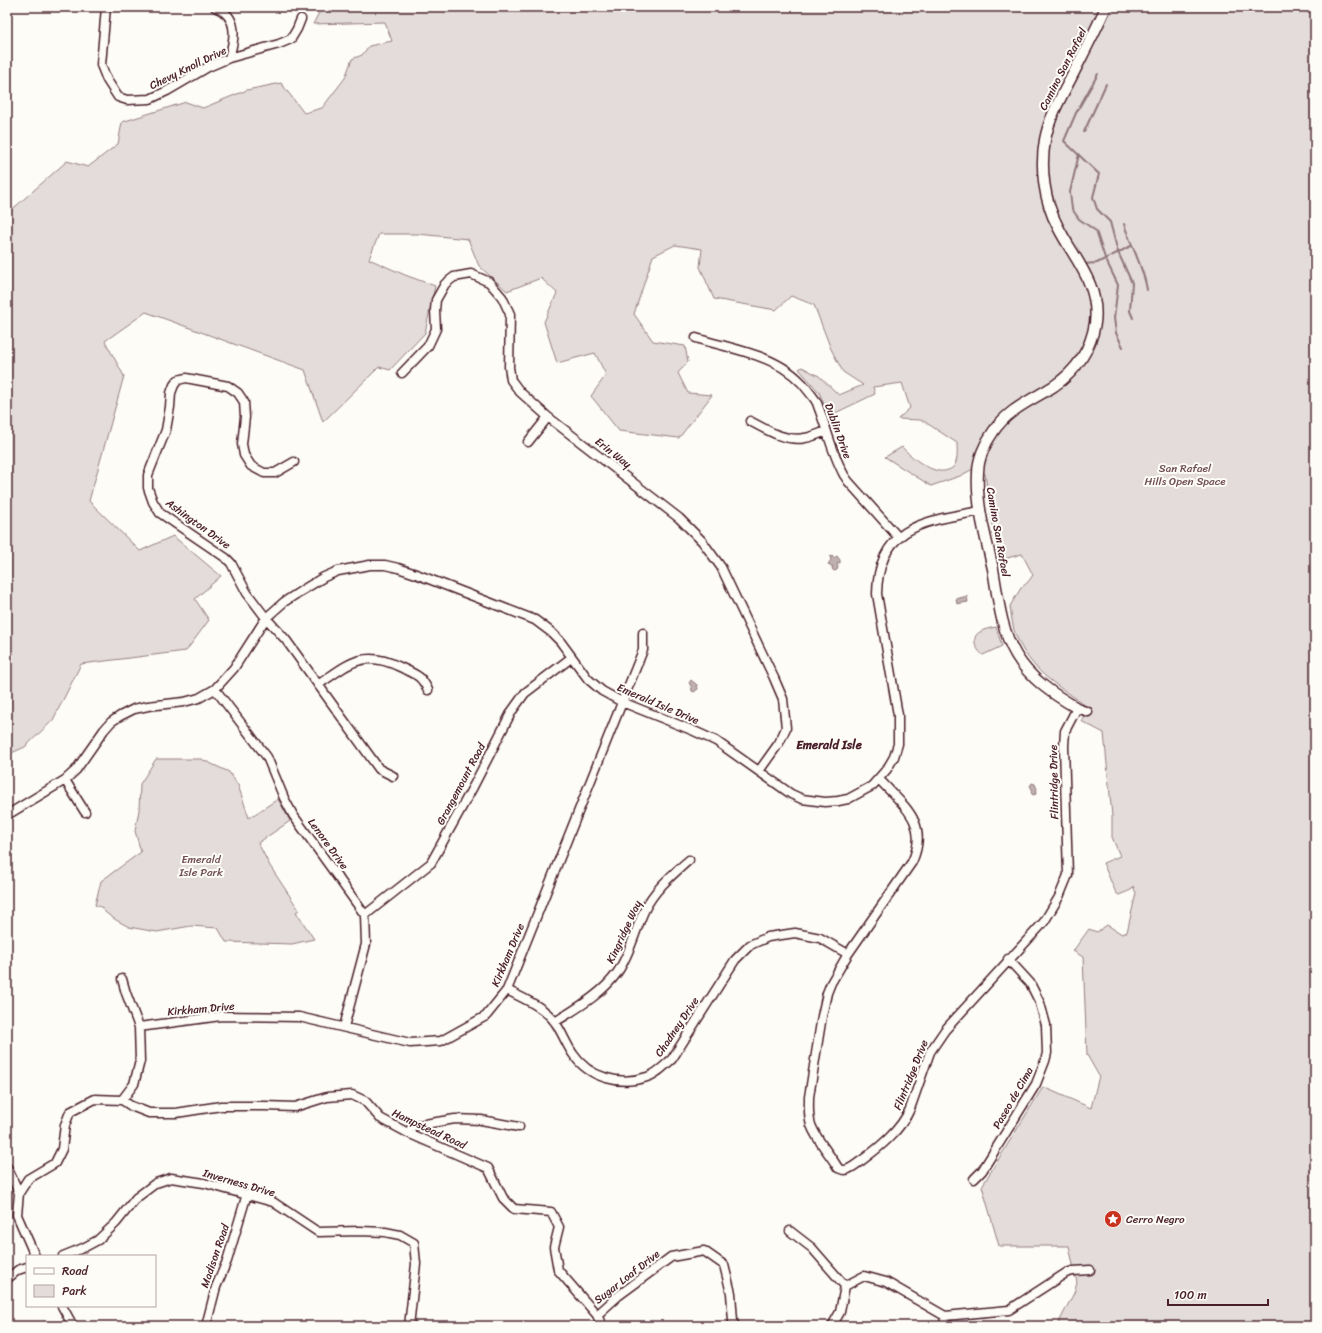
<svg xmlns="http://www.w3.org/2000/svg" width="1322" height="1333" viewBox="0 0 1322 1333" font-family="Sriracha,sans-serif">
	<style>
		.green { fill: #e3dcda; stroke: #967e82 }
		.water { fill: #c0b1b1; stroke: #91777b }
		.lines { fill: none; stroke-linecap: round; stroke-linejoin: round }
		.stream { stroke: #91777b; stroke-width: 2 }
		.minor-casing { stroke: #4a1f2b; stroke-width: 11 }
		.tertiary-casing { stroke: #4a1f2b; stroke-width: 13 }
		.minor { stroke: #fdfcf7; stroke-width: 8 }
		.tertiary { stroke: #fdfcf7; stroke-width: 10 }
		.labels { text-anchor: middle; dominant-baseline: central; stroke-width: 4; stroke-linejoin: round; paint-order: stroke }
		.street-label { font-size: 11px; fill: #4a1f2b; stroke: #fdfcf7 }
		.park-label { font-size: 11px; fill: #704e57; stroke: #fdfcf7 }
		.poi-label { font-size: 11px; fill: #4a1f2b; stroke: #fdfcf7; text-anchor: start }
		.neighbourhood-label { font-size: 12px; font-weight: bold; fill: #4a1f2b; stroke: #fdfcf7 }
	</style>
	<rect width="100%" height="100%" fill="#fdfcf7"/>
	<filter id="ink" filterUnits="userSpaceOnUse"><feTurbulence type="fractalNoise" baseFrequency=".025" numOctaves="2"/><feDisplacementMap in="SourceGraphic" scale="8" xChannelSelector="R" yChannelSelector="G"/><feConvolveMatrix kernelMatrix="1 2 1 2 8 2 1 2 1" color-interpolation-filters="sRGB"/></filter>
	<g filter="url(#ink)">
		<path class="green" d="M322,7H1315V1326H1057L1074,1293L1077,1283L1069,1246H999L982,1186L1043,1087L1091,1108L1099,1076L1087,1055L1083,957L1073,951L1089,929L1097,932L1107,925L1122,934L1127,932L1136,893L1133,886L1131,890L1119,895L1116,893L1103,863L1120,856L1112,837V816L1104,733L1081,721L1088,708C1076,697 1062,690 1050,680C1034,668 1020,649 1014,630C1012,622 1011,614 1010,606L1021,588L1028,582L1033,575L1022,554L1000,560L991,515L985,474L971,470L960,476L931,486L885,457L902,447C911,457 934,476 948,470C952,469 955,466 956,462C958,456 957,449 957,443L925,422L920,420L898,419L910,408L902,383L873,387L875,394L829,416L819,392L799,369L802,367L819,376L839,395L863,385L843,372L831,349L814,305L791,296L776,310L714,299L700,267L702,249L675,245L653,256L634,314L653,341L685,346L688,362L678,373L688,393L712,395L679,438L619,431L591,396L606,375L595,353L557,363L544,322L557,293L541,278L507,291L479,266L468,239L418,234H379L369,259L405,275L435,286L425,333L390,370L379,367L323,422L305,370L146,312L105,341L124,376L89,501L140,551L173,536L221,576L195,599L209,620L186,651L81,664L53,720L25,747L7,755V214L67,161L88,167L118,144L122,122L186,102L203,108L247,90L281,83L304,113L322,108L345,78L352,59L362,55L369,46L392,41L385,22L313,24Z
			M996,627L1002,646L983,655C976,650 970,637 980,632C984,629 991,628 996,627Z
			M156,759H201L229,772L238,785L249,818L278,799L290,821L258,843L270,866L299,910L296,912L314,939L292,944L226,942L218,928L191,926L157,932L140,929L129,927L116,920L106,913L101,907L95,905L101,881L141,852L135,831L139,810L140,784Z"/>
		<path class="water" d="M832,556L834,558L837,556L840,560V563H838L837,564L838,567L837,570L834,571L832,569L833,566H830L828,564L831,560L830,557Z
			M967,596L968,602L957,604L956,599Z
			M691,680L697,685L698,689L694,692L692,691L691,686L689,683Z
			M1032,783L1035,784L1037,789L1036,794L1033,795L1031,793L1032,789L1030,786Z"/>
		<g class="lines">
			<path class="stream" d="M1098,74L1076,113L1064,141L1099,174L1093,197L1097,209L1110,222L1118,252L1132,283L1130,311L1133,318
				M1084,132L1106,84
				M1079,154L1070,192L1072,209L1079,219L1096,231L1105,258L1118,285L1114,318L1116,333L1123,347
				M1124,224C1131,246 1144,268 1147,290
				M1083,264L1097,263L1131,246"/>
			<defs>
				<path id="minor" d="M106,7L101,65L107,80L118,97L127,100L150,99L167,91L208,67L229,58L279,44L291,39L297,29L301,19
					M215,7C239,16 235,38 229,58
					M696,338C737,351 784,355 810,393C813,397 817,401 818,406C827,429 832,453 844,475L848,481L899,538
					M402,373L428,346L436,329L435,310L436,300L445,284L454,277L471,274L489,282L502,297L510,314L509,367L511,380L520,392L548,417L679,518L702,541L721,567L774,678L783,699L786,728L779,743L759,771
					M750,421C767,430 785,442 805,438C812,437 819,434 826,431
					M528,442L548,417
					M294,462L275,473H264L251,466L244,455L242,444L245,417L244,402L238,393L228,386L186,378L178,380L174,385L171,393L170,407L166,430L148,475V488L153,502L160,513L226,558L231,563L247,593L266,618L286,640L379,769L393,776
					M318,685C348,664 363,649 400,667C406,670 414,673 419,677C423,680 426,686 428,690
					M215,689L267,757L284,798L293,815L365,915L366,944L344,1027
					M879,779C903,806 930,822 912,862L848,954L831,983L827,993L822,1016L809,1097C809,1107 808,1116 811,1125C817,1141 830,1154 838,1168C841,1169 842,1170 844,1170C850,1170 856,1164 861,1161C880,1147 901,1130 910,1109L930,1052L945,1030L1044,922L1059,897L1068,875L1064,746L1065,731L1077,708L1088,712
					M65,780L85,812
					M7,815L65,780L76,770L104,730L111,722L120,716L134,709L148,706L184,702L199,698L215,689L234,668L266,618L284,602L301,591L324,577L338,571L370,565H385L398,568L416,574L535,620L551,632L560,641L588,679L602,691L622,702L694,731L716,741L791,794L802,799L825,802L838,801L848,799L872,786L887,769L894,757L898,744V715L877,594C878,525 926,521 981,511
					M365,915L431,863L473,787L512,711L525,693L571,658
					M122,979L126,993L139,1027L140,1061L134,1084L122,1100
					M507,990C524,999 543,1006 555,1022C562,1032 566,1044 573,1054C589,1078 620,1086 647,1077C657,1074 664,1066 672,1059L735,960L750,945L768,937L795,933L820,938L848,954
					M555,1022C577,1008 601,995 617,973C630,954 635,931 644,911C654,890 672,875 689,860
					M139,1027L221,1016L299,1017L410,1043L441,1041L486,1016L507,990L643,650V633
					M408,1133L413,1126L455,1119L481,1120L519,1127
					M7,1167L19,1193L17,1215L35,1256
					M974,1179L982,1171L1036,1084L1045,1061L1047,1053L1046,1025L1040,1003L1030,983L1008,959
					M19,1193L28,1179L55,1163L62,1149L65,1125L70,1112L95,1099L122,1100L131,1106L149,1113H176L221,1106H264L295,1107L327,1097L352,1095L365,1101L380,1118L408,1133L488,1168L503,1198L514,1209L551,1212L559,1227L554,1247L558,1270L597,1315L602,1326
					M790,1231L812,1248L845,1286
					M63,1256L83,1248L98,1240L116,1223L136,1198L156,1183L171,1178L204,1183L273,1202L318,1232L360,1231L385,1232L400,1235L414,1243L416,1264L409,1326
					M7,1279L18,1270L27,1267
					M845,1286L864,1276L886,1282L945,1316L1009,1310L1066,1273L1073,1271L1090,1270
					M62,1306L73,1326
					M597,1315L618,1296L671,1257L704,1251L724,1265L731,1293L733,1321L735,1326
					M206,1326L216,1287L227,1261L247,1194
					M832,1326L840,1312L845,1286
					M944,1326L945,1316"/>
				<path id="tertiary" d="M1077,708C1053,694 1030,679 1016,655C1001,630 998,598 993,569C986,538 976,505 978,473C978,459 985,443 993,432C1008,409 1032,400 1054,386C1076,371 1091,349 1095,323C1100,284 1074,259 1058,227C1044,201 1040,168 1045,140C1049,118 1060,99 1070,80C1082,56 1095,32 1106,7"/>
			</defs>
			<use href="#minor" class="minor-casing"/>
			<use href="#tertiary" class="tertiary-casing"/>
			<use href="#minor" class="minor"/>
			<use href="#tertiary" class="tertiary"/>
		</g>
	</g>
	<defs>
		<symbol id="sight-disc" viewBox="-11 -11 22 22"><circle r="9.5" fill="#c8321e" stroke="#fdfcf7"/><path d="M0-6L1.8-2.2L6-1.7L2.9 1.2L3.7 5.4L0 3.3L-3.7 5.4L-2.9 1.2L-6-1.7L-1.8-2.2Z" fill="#fff"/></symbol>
	</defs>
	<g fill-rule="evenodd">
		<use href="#sight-disc" x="1103" y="1209" width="20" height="20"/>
	</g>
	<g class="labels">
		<g class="street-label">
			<text transform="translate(188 68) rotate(-26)">Chevy Knoll Drive</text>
			<text transform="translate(1063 69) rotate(-63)">Camino San Rafael</text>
			<text transform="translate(838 431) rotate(70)">Dublin Drive</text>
			<text transform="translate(613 453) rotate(38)">Erin Way</text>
			<text transform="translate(198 524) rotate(36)">Ashington Drive</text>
			<text transform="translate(998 532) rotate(80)">Camino San Rafael</text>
			<text transform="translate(658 704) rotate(23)">Emerald Isle Drive</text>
			<text transform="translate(1054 782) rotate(-91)">Flintridge Drive</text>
			<text transform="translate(461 784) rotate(-62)">Grangemount Road</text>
			<text transform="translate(328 844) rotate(54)">Lenore Drive</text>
			<text transform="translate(624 932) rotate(-65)">Kingridge Way</text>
			<text transform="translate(508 955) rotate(-67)">Kirkham Drive</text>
			<text transform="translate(201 1009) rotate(-5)">Kirkham Drive</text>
			<text transform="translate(677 1027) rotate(-56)">Chadney Drive</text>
			<text transform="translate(911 1075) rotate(-68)">Flintridge Drive</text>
			<text transform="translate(1013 1098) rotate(-60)">Paseo de Cima</text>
			<text transform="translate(429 1129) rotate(25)">Hampstead Road</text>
			<text transform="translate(239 1183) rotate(16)">Inverness Drive</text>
			<text transform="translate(215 1256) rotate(-71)">Madison Road</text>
			<text transform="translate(627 1277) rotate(-38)">Sugar Loaf Drive</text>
		</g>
		<g class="park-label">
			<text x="1185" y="468">San Rafael<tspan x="1185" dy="13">Hills Open Space</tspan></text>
			<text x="201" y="859">Emerald<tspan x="201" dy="13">Isle Park</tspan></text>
		</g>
		<g class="poi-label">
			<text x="1126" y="1219">Cerro Negro</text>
		</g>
		<g class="neighbourhood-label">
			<text x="829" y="745">Emerald Isle</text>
		</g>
	</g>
	<rect width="1322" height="1333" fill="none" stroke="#fdfcf7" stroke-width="24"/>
	<rect x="12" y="12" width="1298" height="1309" fill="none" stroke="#4a1f2b" stroke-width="1.5" filter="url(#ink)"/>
	<rect x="26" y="1255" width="130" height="52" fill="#fdfcf7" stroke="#b5a4a5"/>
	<rect x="34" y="1268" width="20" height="6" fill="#fdfcf7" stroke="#b5a4a5"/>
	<text x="62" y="1275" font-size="12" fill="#4a1f2b">Road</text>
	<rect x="34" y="1285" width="20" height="12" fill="#e3dcda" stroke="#b5a4a5"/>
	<text x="62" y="1295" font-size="12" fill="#4a1f2b">Park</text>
	<path d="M1168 1299v6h100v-6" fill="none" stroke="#4a1f2b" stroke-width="2"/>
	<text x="1174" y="1299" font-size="12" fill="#4a1f2b" stroke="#fdfcf7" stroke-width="3" paint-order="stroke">100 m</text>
</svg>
